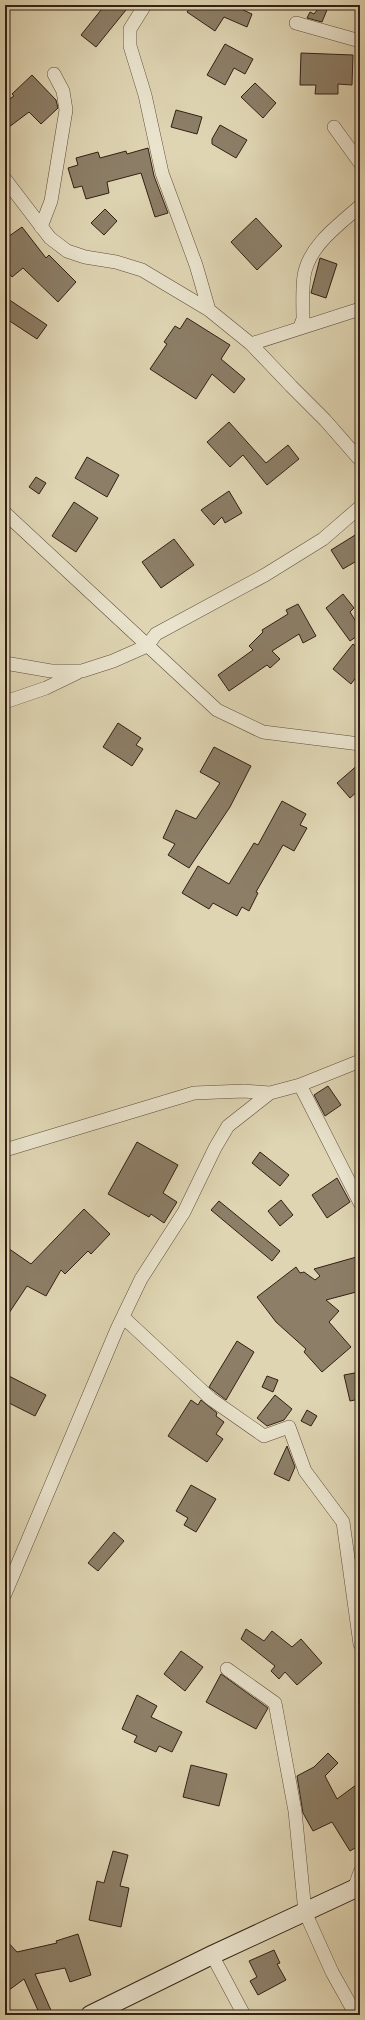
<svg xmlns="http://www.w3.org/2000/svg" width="365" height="2020" viewBox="0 0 365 2020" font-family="'Libre Bodoni',serif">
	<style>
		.building { fill: #8c7e67; stroke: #332014 }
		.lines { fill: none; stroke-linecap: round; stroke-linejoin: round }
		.minor-casing { stroke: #5e4d3c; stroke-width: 14 }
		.secondary-casing { stroke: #332014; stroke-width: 20 }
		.minor { stroke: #eae4ce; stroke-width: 13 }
		.secondary { stroke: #eae4ce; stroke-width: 18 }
	</style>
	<rect width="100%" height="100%" fill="#dfd5b3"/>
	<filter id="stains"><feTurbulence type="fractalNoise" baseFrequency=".005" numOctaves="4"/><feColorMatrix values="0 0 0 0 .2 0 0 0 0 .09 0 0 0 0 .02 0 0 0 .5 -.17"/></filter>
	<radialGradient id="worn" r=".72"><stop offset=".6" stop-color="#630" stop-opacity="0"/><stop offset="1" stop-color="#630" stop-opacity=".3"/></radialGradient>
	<path class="building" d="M105,5H130L96,47L81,35Z
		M192,5H232L252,14L247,27L224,17L215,31L187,12Z
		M321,5H329L322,22L307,18L310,12L314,14Z
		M225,44L253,59L245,74L234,68L225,85L207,75Z
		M301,53L353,55L352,85L338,84V94H315L316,85H300Z
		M32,75L56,100L58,108L41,124L29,112L5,130V102L14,96L12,94Z
		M255,83L276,103L263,118L241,97Z
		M176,110L202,117L197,134L171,127Z
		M220,125L247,140L236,158L212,144V139Z
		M148,148L154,176L168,213L155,217L141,173L107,182L109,193L86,199L82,186L74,188L68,168L78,165L76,158L98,152L100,158L126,151L127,154Z
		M105,209L117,221L104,235L91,223Z
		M256,218L282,246L257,270L231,242Z
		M22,227L46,258L49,255L76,282L58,302L23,268L12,277L5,268V239Z
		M320,258L337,264L326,298L311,293Z
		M5,297L47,325L37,339L5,318Z
		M187,318L230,345L221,359L245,379L234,393L212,374L196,399L150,369L167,344L164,342L175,326L180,329Z
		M229,422L266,463L288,445L299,459L267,485L243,455L230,467L207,442Z
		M87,457L119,475L107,497L75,478Z
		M36,477L46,483L39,494L29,487Z
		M229,491L242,513L225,523L222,517L214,525L201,510Z
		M74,502L98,518L76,552L52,536Z
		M360,532V559L343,569L331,550Z
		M174,539L194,565L161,588L142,562Z
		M343,594L354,608L350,612L360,628V634L350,641L326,608Z
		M298,604L316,636L303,643L299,634L272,651L280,659L270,668L267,665L229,691L218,675L253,650L249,646L263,632L262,630L288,614L286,610Z
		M353,644L360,650V672L351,684L333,669Z
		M118,723L141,738L136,745L143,749L132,766L103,747Z
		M214,747L251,766L230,807L189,868L168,855L175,844L163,838L176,810L196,819L220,783L200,772Z
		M360,763V789L350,798L337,783Z
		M282,801L306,814L300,825L307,828L294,851L283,845L256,892L258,893L249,911L242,907L237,916L213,903L209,909L182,893L198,866L229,884L254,843L258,845Z
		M328,1086L341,1105L325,1116L314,1095Z
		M137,1142L178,1165L163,1193L177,1202L164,1223L151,1214L149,1217L108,1194Z
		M260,1152L289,1175L280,1186L252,1163Z
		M337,1178L350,1202L327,1218L312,1195Z
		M281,1200L293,1215L280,1226L268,1211Z
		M219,1201L280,1251L272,1261L211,1210Z
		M84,1209L110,1234L91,1254L88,1251L65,1274L61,1270L46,1296L27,1286L5,1319V1246L31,1264Z
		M360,1256V1291L326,1300L339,1311L329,1322L351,1347L322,1372L304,1352L306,1349L276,1322L257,1297L296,1267L300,1273L304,1272L315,1280L320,1276L314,1269Z
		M237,1341L254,1352L226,1400L209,1387Z
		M360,1372V1399L350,1401L344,1375Z
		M5,1374L46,1395L35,1416L5,1401Z
		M267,1376L278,1380L273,1392L262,1387Z
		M275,1395L292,1409L284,1420L267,1426L257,1418Z
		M191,1400L198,1405L201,1400L217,1413L216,1416L224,1422L216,1434L223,1439L207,1462L168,1436Z
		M307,1410L317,1416L311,1426L301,1421Z
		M287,1446L295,1467L289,1481L274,1474Z
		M191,1485L216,1499L196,1532L184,1525L188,1518L176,1511Z
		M114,1532L124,1541L98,1571L88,1563Z
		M246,1629L264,1641L272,1631L292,1647L301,1639L322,1663L297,1685L285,1672L279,1679L271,1671L275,1666L241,1639Z
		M181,1651L203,1667L185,1691L164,1674Z
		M221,1674L268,1708L256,1729L206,1702Z
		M137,1695L157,1706L151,1717L182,1732L172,1752L159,1746L156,1752L134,1742L137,1736L122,1729Z
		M328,1753L338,1763L325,1776L337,1799L360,1782V1845L350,1851L332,1822L313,1831L303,1813L297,1776L314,1767Z
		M191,1765L227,1774L219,1806L183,1797Z
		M113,1851L128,1855L120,1886L129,1888L121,1927L89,1920L97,1881L104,1883Z
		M78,1934L91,1975L70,1982L65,1968L35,1974L53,2015H40L24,1979L5,1993V1939L17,1952L57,1943L56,1941Z
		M274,1950L280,1963L277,1964L286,1980L258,1995L250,1981L257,1977L249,1961Z"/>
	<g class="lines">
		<defs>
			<path id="minor" d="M145,5L130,29V46L145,95L162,173L196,265L209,310
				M296,23L360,41
				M334,127L360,163
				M5,179L50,238L67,251L85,257L116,262L142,270L209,310L251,344L291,386L325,420L360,460
				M41,227L51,201L66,110L63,91L54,74
				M300,327L303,319C303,305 302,290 304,276C309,245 339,225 360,206
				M251,344L360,309
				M5,513L217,710L263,732L360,744
				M5,663L51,671H82L113,661L147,646L156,634L265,575L323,539L360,507
				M5,702L46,688L77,673
				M300,1085L360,1203
				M5,1150L194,1093L244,1091L270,1093
				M123,1317L211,1399L264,1436L289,1427L305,1471L343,1522L360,1644
				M5,1594L117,1329L141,1279L184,1212L215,1148L228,1126L270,1093L300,1085L360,1061
				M227,1669L275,1703L295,1811L305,1912L332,1972L356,2015
				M354,1889L360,1872
				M212,1955L244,2015"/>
			<path id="secondary" d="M90,2015L212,1955L354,1889L360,1888"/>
		</defs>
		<use href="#minor" class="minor-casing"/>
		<use href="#secondary" class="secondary-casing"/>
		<use href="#minor" class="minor"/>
		<use href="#secondary" class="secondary"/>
	</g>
	<rect width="365" height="2020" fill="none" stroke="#dfd5b3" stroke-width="20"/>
	<rect x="6" y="6" width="353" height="2008" fill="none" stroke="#332014" stroke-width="2"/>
	<rect x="10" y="10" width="345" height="2000" fill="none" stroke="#332014"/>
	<rect width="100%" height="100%" filter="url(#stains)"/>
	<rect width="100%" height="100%" fill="url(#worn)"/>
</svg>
